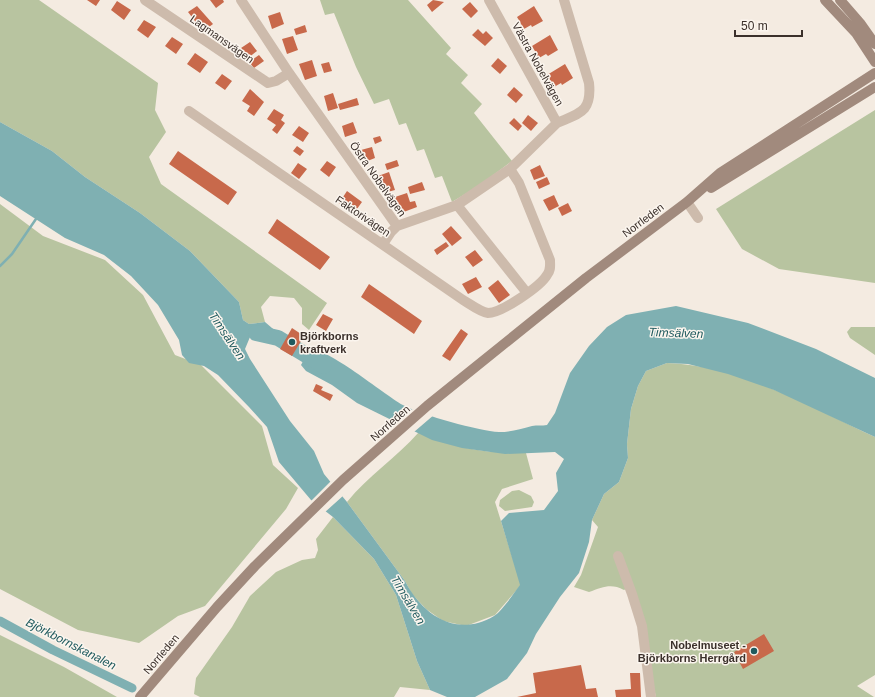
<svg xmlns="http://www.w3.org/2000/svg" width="875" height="697" viewBox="0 0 875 697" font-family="Arial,sans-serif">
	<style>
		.green { fill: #b8c4a0 }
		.water { fill: #7fb0b2 }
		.pier { fill: #f4ebe1 }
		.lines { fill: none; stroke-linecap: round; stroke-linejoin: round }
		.stream { stroke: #7fb0b2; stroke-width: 2.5 }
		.canal { stroke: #7fb0b2; stroke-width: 9 }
		.river { stroke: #7fb0b2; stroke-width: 16 }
		.building { fill: #c8694b }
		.street { stroke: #cdbbac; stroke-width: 10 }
		.secondary { stroke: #a18a7d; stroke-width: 10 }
		.poi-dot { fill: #1f5a5e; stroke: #fbf5ee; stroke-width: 1.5 }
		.labels { text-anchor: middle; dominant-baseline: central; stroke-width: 3; stroke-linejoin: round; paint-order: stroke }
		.street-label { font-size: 11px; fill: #3b302b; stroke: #fbf5ee }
		.poi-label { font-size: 11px; font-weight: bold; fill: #3b302b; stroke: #fbf5ee; text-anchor: start }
		.water-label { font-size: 12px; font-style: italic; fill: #1f5a5e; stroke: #fbf5ee }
	</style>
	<rect width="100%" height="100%" fill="#f4ebe1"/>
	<path class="green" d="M0,0H39L158,83L155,110L166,132L149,157L161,184L327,303L309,330L302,324V308L294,298L270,296L261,307L265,322L249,324L243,320L239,302L190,251L140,213L85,177L52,151L0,122Z
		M320,0H408L451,48L446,54L468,75L461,83L482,104L474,113L512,161L480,185L452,202L442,176L435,178L424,149L417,151L406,123L399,125L389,99L374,104L356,67L334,13L325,15Z
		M875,110V283L779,269L742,249L716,209Z
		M0,204L43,236L105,260L143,295L175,355L201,365L262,426L273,465L298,488L286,509L205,606L178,616L139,643L78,630L0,589Z
		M851,327H875V355L850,338L847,332Z
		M667,363C739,365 811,407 875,437V675L857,686L874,697H656L631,586L624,590C611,583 603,587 589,592L574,587L581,575L598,527L592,520L604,494L619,482L628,458L627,444L631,409L638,386L646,371Z
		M419,432C451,448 490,454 526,453L533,479L502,489L495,502L521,585L495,615L466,626L443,621L426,609L412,594L405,581L347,502C368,476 396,458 419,432Z
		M519,490L531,496L534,502L532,507L505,511L499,506L500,500L512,491Z
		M333,517L374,559L396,595L417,661L430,690L400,687L394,697H200L194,694L196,678L232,627L250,596L276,572L302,560L315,558L318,550L316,539Z
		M0,635L64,667L117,697H0Z"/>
	<path class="water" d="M0,122L52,151L85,177L140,213L190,251L239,302L243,320L249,324L265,322L279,334L275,340L264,338L262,342L250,337L245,349L250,359L290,421L314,451L324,474L347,502L405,581C423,616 457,638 494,616C502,611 514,593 520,585L501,521L509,513L544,510L558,491L556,473L564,459L555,452L505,454L462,448L432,440L357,403L332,385L306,371L301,365L309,350C326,345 385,396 405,406C422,415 479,431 499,432C511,432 520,429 532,426C537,425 542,426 547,425L555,413L570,373L589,346L607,327L626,315L676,306L748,323L816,349L875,378V437L774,390L728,374L688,364L667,363L646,371L638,386L631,409L627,444L628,458L619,482L604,494L592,520L589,542L579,573L560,597L536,634L527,653L507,679L475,697H447L430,690L417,661L396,595L374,559L333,517L311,500L279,462L267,427L249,407L218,375L204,366L189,363L182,355L179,340L158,305L131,276L104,255L65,238L0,196Z"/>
	<path class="pier" d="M415,407L435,414L414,432L395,423Z
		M331,481L344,495L324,513L310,502Z"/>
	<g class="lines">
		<path class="stream" d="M0,266L12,254L38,216"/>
		<path class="canal" d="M0,621L53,650L132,688"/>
		<path class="river" d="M256,333L278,338L324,366"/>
	</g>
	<path class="building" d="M87,0H100L96,6Z
		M210,0H223L224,2L216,8Z
		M433,0L444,2L432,12L427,5Z
		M117,1L131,10L124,20L111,10Z
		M470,2L478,11L471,18L462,9Z
		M197,6L213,24L205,30L201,23L198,25L188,12Z
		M534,6L543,21L532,27L531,25L524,29L517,17Z
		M280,12L284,24L272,29L268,16Z
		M144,20L156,27L148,38L137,30Z
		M305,25L307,32L296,35L294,29Z
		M478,29L483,34L486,31L493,38L485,46L472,35Z
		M550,35L558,50L548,56L546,54L539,58L532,46Z
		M293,36L298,50L287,54L282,39Z
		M172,37L183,44L176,54L165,46Z
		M250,42L257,51L248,58L241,48Z
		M195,53L208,62L200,73L187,64Z
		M259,55L264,61L254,68L249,62Z
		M498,58L507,66L500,74L491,66Z
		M312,60L317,76L305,80L299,64Z
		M329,62L332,71L324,73L321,64Z
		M565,64L573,78L562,85L561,83L554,87L547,75Z
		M222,74L232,81L225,90L215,83Z
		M514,87L523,95L516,103L507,95Z
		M250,89L264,102L254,116L247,111L250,106L242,101Z
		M333,93L338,108L328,111L324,96Z
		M357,98L359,105L340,110L338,104Z
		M274,109L284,115L281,120L285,123L277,134L272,130L276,125L267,119Z
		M528,115L538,123L531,131L522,123Z
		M514,118L522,126L518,131L509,123Z
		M353,122L357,133L345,137L342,126Z
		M299,126L309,133L303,142L292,135Z
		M380,136L382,141L375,144L373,138Z
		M297,146L304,151L300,156L293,151Z
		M372,147L375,158L365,162L361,150Z
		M178,151L237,192L228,205L169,164Z
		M397,160L399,166L387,170L385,164Z
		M327,161L336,167L329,177L320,170Z
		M298,163L307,169L299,179L291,173Z
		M540,165L545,176L534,180L530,170Z
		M389,172L395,190L384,193L378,176Z
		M547,177L550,184L539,189L536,182Z
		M422,182L425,190L410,194L408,187Z
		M347,191L362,202L354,213L339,203Z
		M407,193L410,202L415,201L417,207L401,213L395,197Z
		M554,195L559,206L549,211L543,200Z
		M568,203L572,211L562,216L558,208Z
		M277,219L330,257L320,270L268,233Z
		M451,226L462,238L452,246L442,234Z
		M446,242L449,246L437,255L434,250Z
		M475,250L483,260L473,267L465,257Z
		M476,277L482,287L468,294L462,284Z
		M498,280L510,295L499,303L488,288Z
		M369,284L422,321L414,334L361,297Z
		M323,314L333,319L326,331L316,325Z
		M292,328L304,336L292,356L280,349Z
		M461,329L468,334L450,361L442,356Z
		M316,384L323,387L321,390L333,395L330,401L313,391Z
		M764,634L774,651L743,669L734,652Z
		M581,665L586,689L596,688L598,697H517L536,693L533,673Z
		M630,673H640L641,697H616L615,690L631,689Z"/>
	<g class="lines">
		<path class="street" d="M145,0L268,83L276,81L289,73
			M241,0L289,73L397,226L457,205L527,293
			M189,111L463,300C470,304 480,312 488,313C501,313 540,287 547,275C551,270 550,266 550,260L519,183L510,169
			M557,123C580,113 592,112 589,83L564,0
			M687,202L698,218
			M457,205L510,169L557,123L489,0
			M383,244L391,232L397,226
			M618,556L632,594L642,626L651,697"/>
		<path class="secondary" d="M825,0L856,33L875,62
			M840,0L860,23L875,44
			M711,188L875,87
			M140,697L217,607L255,566L343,480L427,406L586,278L687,202L720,173L875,73"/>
	</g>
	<g class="poi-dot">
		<circle cx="292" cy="342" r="4"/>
		<circle cx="754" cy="651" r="4"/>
	</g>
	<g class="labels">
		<g class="street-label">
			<text transform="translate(222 39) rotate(35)">Lagmansvägen</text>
			<text transform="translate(538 64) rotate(61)">Västra Nobelvägen</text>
			<text transform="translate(378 179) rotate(55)">Östra Nobelvägen</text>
			<text transform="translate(363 216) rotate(34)">Faktorivägen</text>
			<text transform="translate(643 220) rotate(-37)">Norrleden</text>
			<text transform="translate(390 423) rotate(-41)">Norrleden</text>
			<text transform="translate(161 654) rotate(-50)">Norrleden</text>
		</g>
		<g class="poi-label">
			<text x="300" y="336">Björkborns<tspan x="300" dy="13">kraftverk</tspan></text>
			<text x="746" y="645" text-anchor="end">Nobelmuseet -<tspan x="746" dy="13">Björkborns Herrgård</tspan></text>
		</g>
		<g class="water-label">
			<text transform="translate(676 333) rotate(2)">Timsälven</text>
			<text transform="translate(227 336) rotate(56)">Timsälven</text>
			<text transform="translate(408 600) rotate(59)">Timsälven</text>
			<text transform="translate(71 644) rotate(27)">Björkbornskanalen</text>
		</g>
	</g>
	<path d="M735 30v6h67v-6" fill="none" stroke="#3b302b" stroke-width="2"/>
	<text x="741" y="30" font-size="12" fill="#3b302b" stroke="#fbf5ee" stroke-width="3" paint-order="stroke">50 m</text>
</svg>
